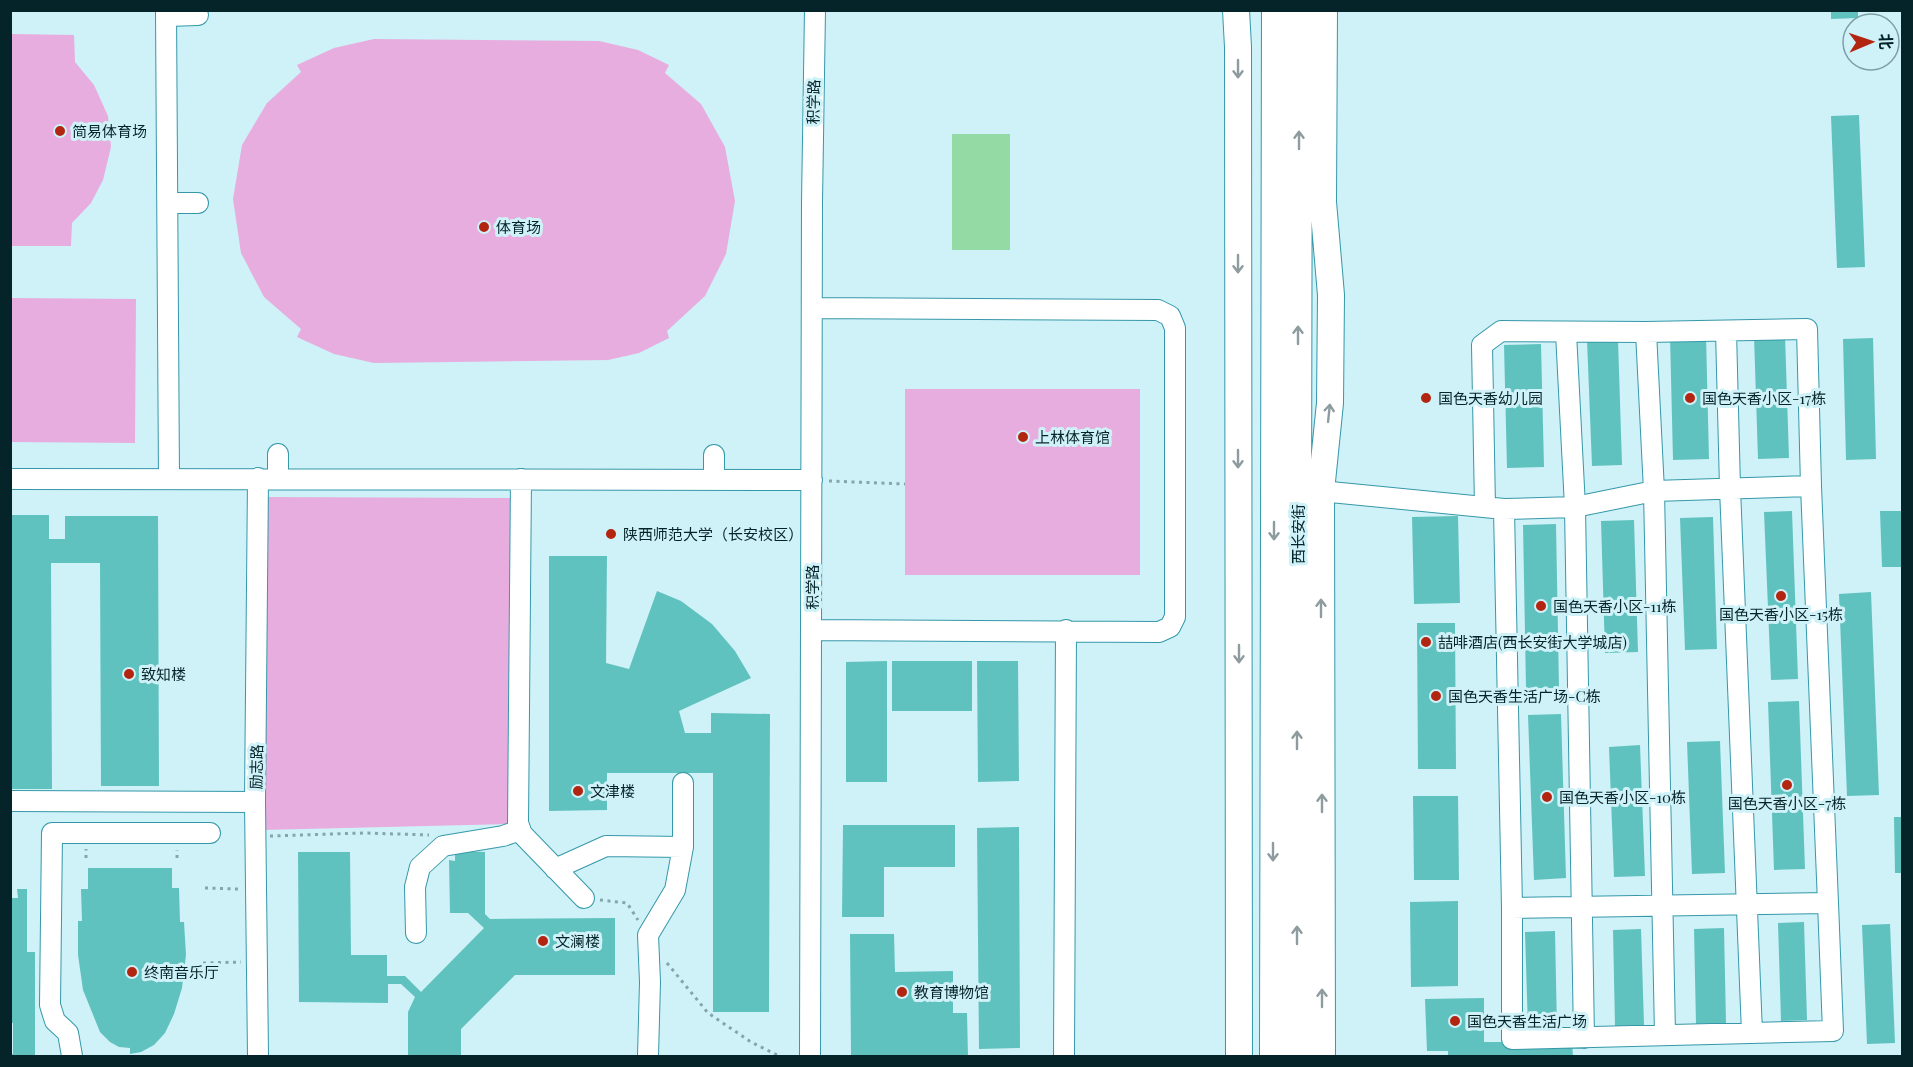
<svg xmlns="http://www.w3.org/2000/svg" width="1913" height="1067" viewBox="0 0 1913 1067" font-family="'Playfair Display','Noto Sans SC',serif">
	<style>
		.green { fill: #e7adde }
		.water { fill: #93daa4 }
		.building { fill: #60c2be }
		.lines { fill: none; stroke-linecap: round; stroke-linejoin: round }
		.minor-casing { stroke: #3598a9; stroke-width: 22 }
		.major-casing { stroke: #3598a9; stroke-width: 28 }
		.path { stroke: #84a5ab; stroke-width: 3; stroke-dasharray: 3 4.5; stroke-linecap: butt }
		.minor { stroke: #fff; stroke-width: 20 }
		.major { stroke: #fff; stroke-width: 26 }
		.oneway { stroke: #8e9c9f }
		.poi-dot { fill: #b22510; stroke: #cff1f8; stroke-width: 2 }
		.labels { text-anchor: middle; dominant-baseline: central; stroke-width: 6; stroke-linejoin: round; paint-order: stroke }
		.street-label { font-size: 15px; fill: #052429; stroke: #cff1f8 }
		.poi-label { font-size: 15px; fill: #052429; stroke: #cff1f8; text-anchor: start }
	</style>
	<rect width="100%" height="100%" fill="#cff1f8"/>
	<path class="green" d="M11,34L74,35L75,62L94,85L108,116L111,147L103,180L91,203L72,223L71,246H11Z
		M374,39L599,41L638,50L669,65L665,73L701,104L725,147L735,201L726,254L705,296L667,331L669,338L639,353L608,360L374,363L334,354L297,337L301,329L264,297L241,253L233,199L242,145L267,103L301,72L297,65L334,48Z
		M11,298L136,299L135,443L11,442Z
		M905,389H1140V575H905Z
		M262,497L516,498L513,824L262,830Z"/>
	<path class="water" d="M952,134H1010V250H952Z"/>
	<path class="building" d="M1831,10H1858V18L1831,19Z
		M1859,115L1865,267L1837,268L1831,116Z
		M1706,335L1709,459L1673,460L1670,336Z
		M1785,335L1789,458L1758,459L1754,336Z
		M1873,338L1876,459L1846,460L1843,339Z
		M1618,339L1622,465L1592,466L1587,340Z
		M1541,344L1544,467L1507,468L1504,345Z
		M1792,511L1798,679L1771,680L1764,512Z
		M1880,511H1902V567H1882Z
		M10,515H49V539H65V516H158L159,786H101L100,563H51L52,789H10Z
		M1458,516L1460,603L1414,604L1412,517Z
		M1713,517L1717,649L1685,650L1680,518Z
		M1634,520L1638,652L1605,653L1601,521Z
		M1556,524L1559,688H1526L1523,525Z
		M549,556H607L606,663L629,669L657,591L681,601L712,624L735,651L751,678L679,711L685,733H711V713L770,714L769,1012H713V773H607V810L549,811Z
		M1871,592L1879,795L1847,796L1839,594Z
		M1417,623H1455L1456,769H1418Z
		M887,661V782H846V662Z
		M892,661H972V711H892Z
		M977,661H1018L1019,781L978,782Z
		M1799,701L1805,869L1774,870L1768,702Z
		M1561,714L1566,878L1534,880L1528,715Z
		M1720,741L1725,873L1692,874L1687,742Z
		M1640,745L1645,876L1614,877L1609,747Z
		M1413,796H1458L1459,880H1414Z
		M1894,817H1902V873H1895Z
		M843,825H955V867H884V917H842Z
		M1019,827L1020,1048L979,1049L977,828Z
		M455,851L485,852V914L490,919L615,918V975H515L461,1029V1056H408V1012L415,997L401,984H388V1003L299,1002L298,852H350L351,955H387V976H405L421,992L484,928L468,913H450L449,860L455,861Z
		M88,868H172V888H179L180,922H184L186,955L182,988L174,1014L165,1033L154,1045L141,1052L130,1054V1048L119,1047L110,1042L100,1032L83,990L78,955V921H82L81,889H88Z
		M17,889H27V952H35V1056H10V1054H13V1023H10V898H18Z
		M1458,901V986L1411,987L1410,902Z
		M1804,922L1807,1020L1781,1021L1778,923Z
		M1890,924L1895,1043L1867,1044L1862,925Z
		M1724,928L1726,1023L1696,1024L1694,929Z
		M1641,929L1644,1025L1615,1026L1613,930Z
		M1555,931L1557,1029H1528L1525,932Z
		M850,934H894L895,972L953,971V1013H967L968,1056H851Z
		M1484,998V1042H1572L1573,1056H1448V1051H1427L1425,999Z"/>
	<g class="lines">
		<defs>
			<path id="minor" d="M166,10L169,479
				M167,16L198,15
				M168,203H198
				M812,308L1158,310L1170,316L1175,328V617L1170,627L1159,632L812,630
				M1726,331L1730,488L1752,1033
				M1646,332L1654,491L1665,1035
				M1566,333L1575,507L1584,1038
				M278,454V479
				M714,455V480
				M10,479L812,480
				M521,479L518,823L522,834L584,898
				M1310,490L1504,509L1575,507L1654,491L1811,486
				M1485,507L1482,345L1501,331L1646,332L1807,329L1811,486L1828,903L1512,908
				M1504,509L1512,908V1039L1833,1031L1828,903
				M10,801L255,802
				M555,869L606,846L683,847
				M416,933L415,887L420,867L443,846L503,836L520,830
				M72,1056L68,1033L55,1021L50,1005L52,833H210
				M258,1056L255,802L258,478
				M648,1056L650,982L648,935L675,890L683,847V783
				M810,1056L812,202L815,10
				M1064,1056L1066,630"/>
			<path id="major" d="M1236,10L1238,47L1239,1056
				M1273,1056L1275,10
				M1297,1056L1299,10
				M1322,1056L1321,491L1330,403L1331,295L1323,202L1324,10"/>
		</defs>
		<use href="#minor" class="minor-casing"/>
		<use href="#major" class="major-casing"/>
		<path class="path" d="M829,481L905,484
			M270,836L364,833L429,835
			M86,858V849
			M177,858V850
			M205,888L239,889
			M600,900L627,903L638,920
			M203,963L241,962
			M667,963L708,1013L751,1042L779,1056"/>
		<use href="#minor" class="minor"/>
		<use href="#major" class="major"/>
	</g>
	<defs><path id="oneway-shaft" d="M-6 0H5M1.5-3L5.5 0L1.5 3" fill="none" stroke-width="1.6" stroke-linecap="round" stroke-linejoin="round" transform="scale(1.5)"/></defs>
	<g class="oneway">
		<use href="#oneway-shaft" transform="translate(1238 69) rotate(90)"/>
		<use href="#oneway-shaft" transform="translate(1299 140) rotate(-90)"/>
		<use href="#oneway-shaft" transform="translate(1238 264) rotate(90)"/>
		<use href="#oneway-shaft" transform="translate(1298 335) rotate(-90)"/>
		<use href="#oneway-shaft" transform="translate(1329 413) rotate(-84)"/>
		<use href="#oneway-shaft" transform="translate(1238 459) rotate(90)"/>
		<use href="#oneway-shaft" transform="translate(1274 531) rotate(90)"/>
		<use href="#oneway-shaft" transform="translate(1321 608) rotate(-90)"/>
		<use href="#oneway-shaft" transform="translate(1239 654) rotate(90)"/>
		<use href="#oneway-shaft" transform="translate(1297 740) rotate(-90)"/>
		<use href="#oneway-shaft" transform="translate(1322 803) rotate(-90)"/>
		<use href="#oneway-shaft" transform="translate(1273 852) rotate(90)"/>
		<use href="#oneway-shaft" transform="translate(1297 935) rotate(-90)"/>
		<use href="#oneway-shaft" transform="translate(1322 998) rotate(-90)"/>
	</g>
	<g class="poi-dot">
		<circle cx="60" cy="131" r="6"/>
		<circle cx="484" cy="227" r="6"/>
		<circle cx="1426" cy="398" r="6"/>
		<circle cx="1690" cy="398" r="6"/>
		<circle cx="1023" cy="437" r="6"/>
		<circle cx="611" cy="534" r="6"/>
		<circle cx="1781" cy="596" r="6"/>
		<circle cx="1541" cy="606" r="6"/>
		<circle cx="1426" cy="642" r="6"/>
		<circle cx="129" cy="674" r="6"/>
		<circle cx="1436" cy="696" r="6"/>
		<circle cx="1787" cy="785" r="6"/>
		<circle cx="578" cy="791" r="6"/>
		<circle cx="1547" cy="797" r="6"/>
		<circle cx="543" cy="941" r="6"/>
		<circle cx="132" cy="972" r="6"/>
		<circle cx="902" cy="992" r="6"/>
		<circle cx="1455" cy="1021" r="6"/>
	</g>
	<g class="labels">
		<g class="street-label">
			<text transform="translate(813 102) rotate(-89)">积学路</text>
			<text transform="translate(1298 534) rotate(-90)">西长安街</text>
			<text transform="translate(812 587) rotate(-90)">积学路</text>
			<text transform="translate(256 767) rotate(-89)">励志路</text>
		</g>
		<g class="poi-label">
			<text x="72" y="131">简易体育场</text>
			<text x="496" y="227">体育场</text>
			<text x="1438" y="398">国色天香幼儿园</text>
			<text x="1702" y="398">国色天香小区-17栋</text>
			<text x="1035" y="437">上林体育馆</text>
			<text x="623" y="534">陕西师范大学（长安校区）</text>
			<text x="1553" y="606">国色天香小区-11栋</text>
			<text x="1781" y="614" text-anchor="middle">国色天香小区-15栋</text>
			<text x="1438" y="642">喆啡酒店(西长安街大学城店)</text>
			<text x="141" y="674">致知楼</text>
			<text x="1448" y="696">国色天香生活广场-C栋</text>
			<text x="590" y="791">文津楼</text>
			<text x="1559" y="797">国色天香小区-10栋</text>
			<text x="1787" y="803" text-anchor="middle">国色天香小区-7栋</text>
			<text x="555" y="941">文澜楼</text>
			<text x="144" y="972">终南音乐厅</text>
			<text x="914" y="992">教育博物馆</text>
			<text x="1467" y="1021">国色天香生活广场</text>
		</g>
	</g>
	<rect width="1913" height="1067" fill="none" stroke="#052429" stroke-width="24"/>
	<g transform="translate(1871 42) rotate(88)"><circle r="28" fill="#cff1f8" stroke="#7e9fa5" stroke-width="1.5"/>
	<path d="M0-4.5L10 22L0 15L-10 22Z" fill="#b22510"/>
	<text y="-9" font-size="16" font-weight="bold" text-anchor="middle" fill="#052429">北</text>
	</g>
</svg>
